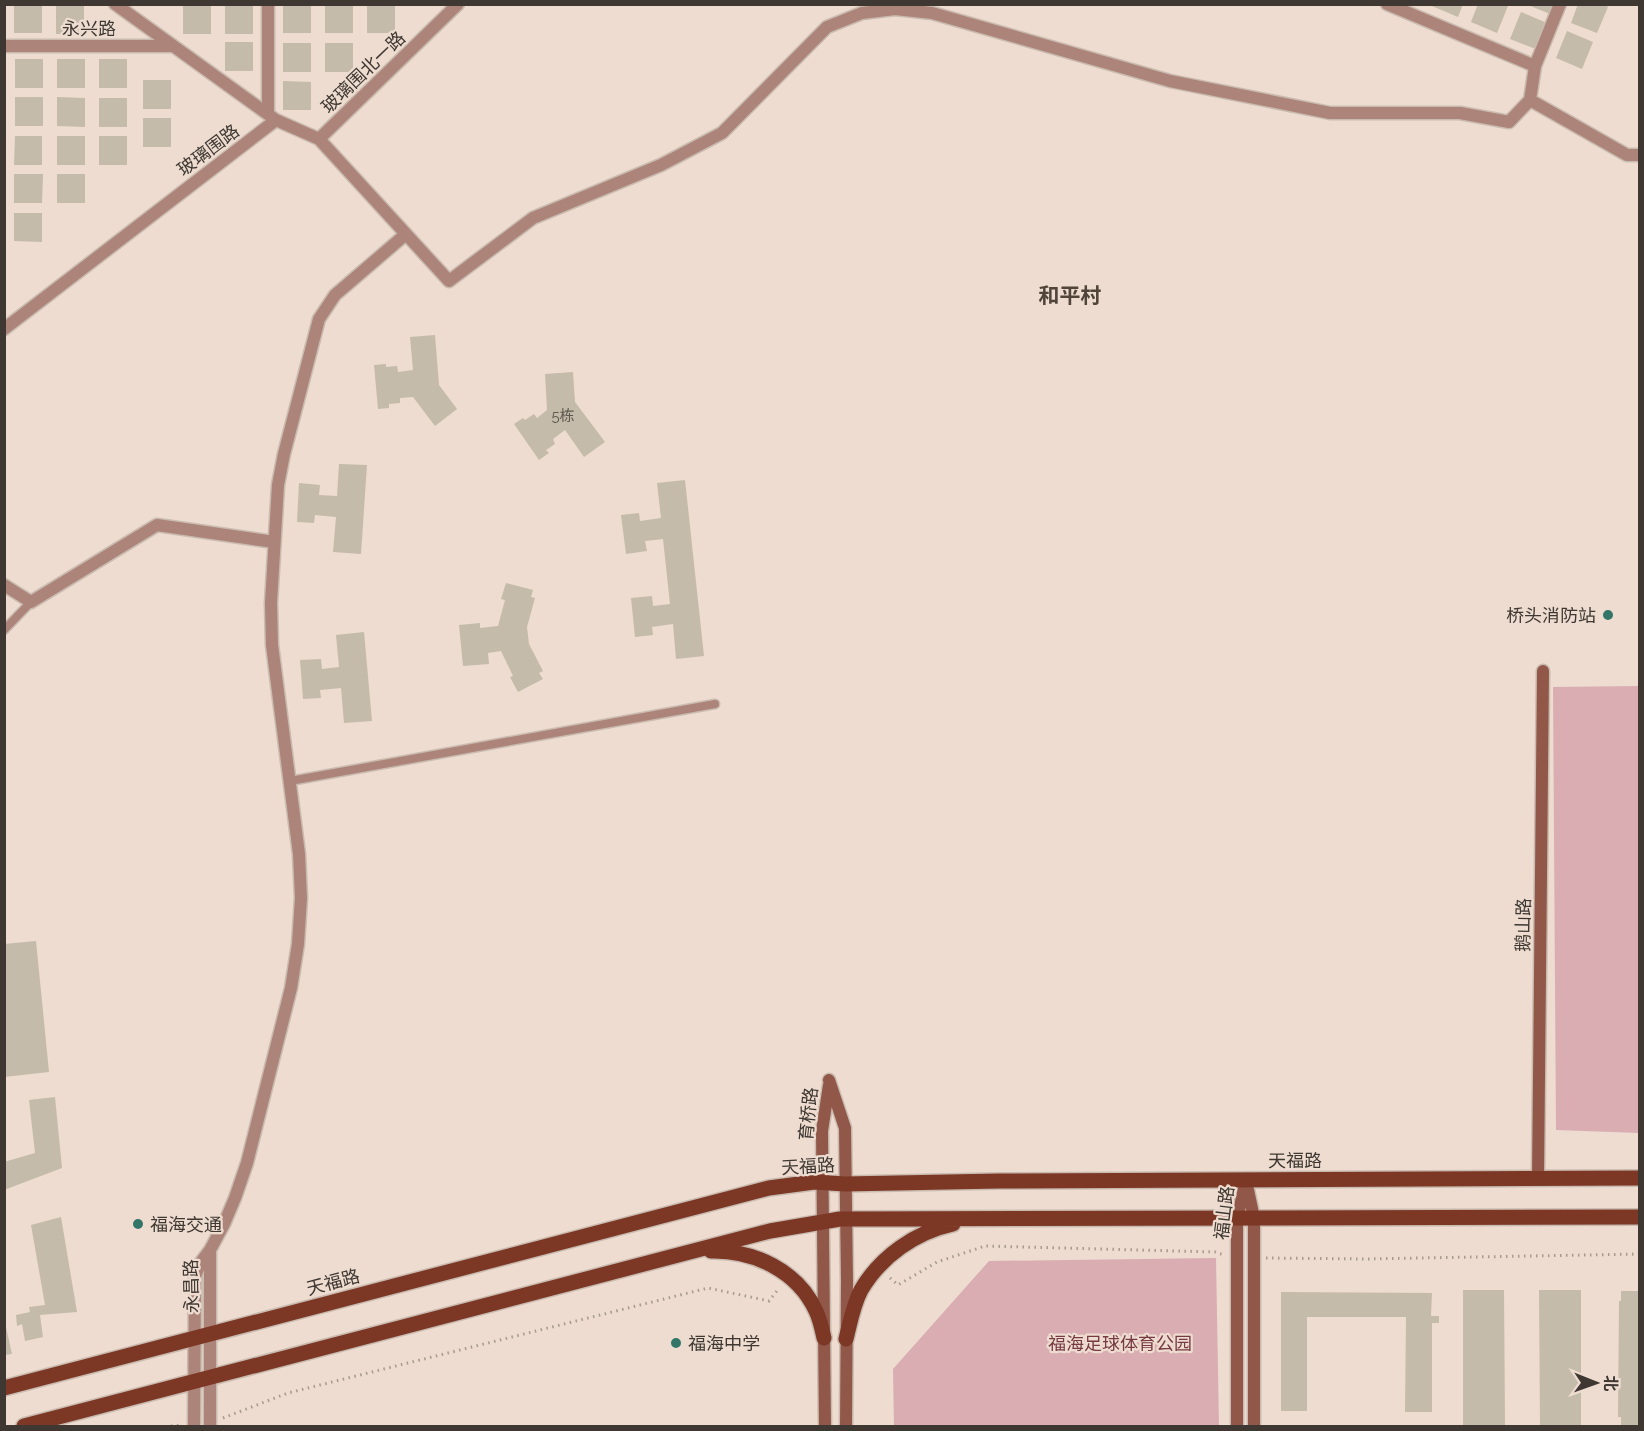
<svg xmlns="http://www.w3.org/2000/svg" width="1644" height="1431" viewBox="0 0 1644 1431" font-family="Raleway,'Noto Sans SC',sans-serif">
	<style>
		.green { fill: #d9adb2 }
		.building { fill: #c4bbaa }
		.lines { fill: none; stroke-linecap: round; stroke-linejoin: round }
		.lane-casing { stroke: #cabbb0; stroke-width: 11 }
		.street-casing { stroke: #cabbb0; stroke-width: 15 }
		.secondary-casing { stroke: #cabbb0; stroke-width: 15 }
		.primary-casing { stroke: #cabbb0; stroke-width: 18 }
		.path { stroke: #a79a90; stroke-width: 3; stroke-dasharray: 1.5 4.5; stroke-linecap: butt }
		.lane { stroke: #ad8479; stroke-width: 8 }
		.street { stroke: #ad8479; stroke-width: 12 }
		.secondary { stroke: #915849; stroke-width: 12 }
		.primary { stroke: #7c3725; stroke-width: 15 }
		.poi-dot { fill: #32766a; stroke: #eddccf; stroke-width: 2 }
		.labels { text-anchor: middle; dominant-baseline: central; stroke-width: 4.5; stroke-linejoin: round; paint-order: stroke }
		.number-label { font-size: 15px; fill: #605850 }
		.street-label { font-size: 18px; fill: #3e3732; stroke: #eddccf }
		.poi-label { font-size: 18px; fill: #3e3732; stroke: #eddccf; text-anchor: start }
		.park-label { font-size: 18px; fill: #773942; stroke: #eddccf }
		.quarter-label { font-size: 21px; font-weight: bold; fill: #514439; stroke: #eddccf }
	</style>
	<rect width="100%" height="100%" fill="#eddccf"/>
	<path class="green" d="M1639,686V1133L1556,1130L1553,687Z
		M1216,1258L1219,1426H894L893,1369L989,1261Z"/>
	<path class="building" d="M14,4H42V33H14Z
		M283,4H311V33H283Z
		M325,4H353V33H325Z
		M367,4L395,5V33H367Z
		M1433,4H1463L1458,17L1432,6Z
		M1478,4H1503L1508,6L1497,33L1471,22Z
		M1578,4H1603L1608,7L1597,33L1571,23Z
		M56,5H84V34H56Z
		M183,5H211V34H183Z
		M225,5H253V34H225Z
		M1528,5H1554L1550,14Z
		M1521,12L1547,23L1536,49L1510,39Z
		M1567,31L1593,42L1582,69L1556,58Z
		M225,42H253V71H225Z
		M283,43H311V72H283Z
		M325,43H353V72H325Z
		M15,59H43V88H15Z
		M57,59H85V88H57Z
		M99,59H127V88H99Z
		M143,80H171V109H143Z
		M283,81L311,82V110H283Z
		M15,97H43V126H15Z
		M57,97L85,98V127L57,126Z
		M99,98H127V127H99Z
		M143,118H171V147H143Z
		M15,136H42V165H14Z
		M57,136H85V165H57Z
		M99,136H127V165H99Z
		M14,174H43L42,203H14Z
		M57,174H85V203H57Z
		M14,213H42V242L14,241Z
		M435,335L439,385L457,409L435,426L413,397L400,398V403L389,404V408L378,409L374,365L386,364V367L397,366L398,372L413,370L410,337Z
		M573,372L575,402L605,442L584,457L565,430L553,439L555,444L546,450L549,453L539,460L514,424L523,418L525,420L534,414L537,418L547,410L545,374Z
		M339,464L367,465L361,554L333,552L336,517L315,515L314,523L297,522L299,483L320,485L319,495L337,496Z
		M685,480L704,656L676,659L673,624L652,627L653,635L635,637L631,598L652,596L653,606L670,604L663,539L645,541L647,551L626,554L621,515L639,513L640,521L661,518L657,483Z
		M506,583L533,590L531,597L535,598L527,627L529,644L543,671L539,673L543,679L518,692L510,677L513,676L501,651L488,653L489,664L463,666L459,625L480,623V628L498,626L505,600L501,599Z
		M364,632L372,721L344,723L341,688L320,690L321,698L303,699L300,660L321,659L322,669L339,667L336,635Z
		M36,941L49,1072L4,1077V944Z
		M55,1097L62,1168L4,1190V1162L35,1153L29,1100Z
		M61,1217L77,1312L40,1315L43,1337L25,1341L22,1324L17,1326L16,1315L30,1312L29,1307L45,1305L31,1225Z
		M1463,1290H1504L1505,1426H1463Z
		M1539,1290H1581V1425H1540Z
		M1621,1291H1640V1426H1621V1417H1618L1619,1301H1621Z
		M1281,1292L1432,1293L1431,1316H1439V1323H1432V1412H1405L1406,1317H1307V1411H1281Z
		M4,1318L12,1354L4,1355Z"/>
	<g class="lines">
		<defs>
			<path id="lane" d="M4,630L31,602
				M290,781L715,704"/>
			<path id="street" d="M1387,4L1535,66
				M1560,4L1535,66L1530,100L1627,155H1640
				M4,46H173
				M268,114V4
				M276,120L319,139L449,281L533,218L661,165L722,133L827,27L862,13L895,9L932,13L1170,81L1330,113H1460L1509,122L1530,100
				M319,139L458,4
				M4,329L276,120L115,4
				M4,585L31,602L157,525L274,542
				M210,1250V1426
				M194,1426L195,1276L201,1262L210,1250L224,1224L235,1198L247,1163L291,988L298,944L301,898L299,854L272,645L271,603L278,485L284,454L319,319L335,295L406,234"/>
			<path id="secondary" d="M829,1080L845,1128L847,1281L846,1426
				M1538,1179L1543,671
				M1247,1185L1254,1218V1426
				M825,1426L822,1131L829,1085
				M1237,1426V1219L1246,1180"/>
			<path id="primary" d="M711,1251C754,1250 798,1271 816,1311C820,1319 822,1329 824,1338
				M846,1339C850,1323 853,1305 861,1290C881,1256 916,1232 953,1224
				M4,1388L769,1188L814,1182L845,1184L999,1181L1640,1178
				M24,1426L770,1231L840,1219L1640,1217"/>
		</defs>
		<use href="#lane" class="lane-casing"/>
		<use href="#street" class="street-casing"/>
		<use href="#secondary" class="secondary-casing"/>
		<use href="#primary" class="primary-casing"/>
		<path class="path" d="M1266,1258L1365,1259L1640,1254
			M890,1278L898,1285L937,1262L985,1246L1215,1252L1224,1255
			M223,1418L288,1393L708,1288L769,1301L779,1288
			M171,1426L181,1425"/>
		<use href="#lane" class="lane"/>
		<use href="#street" class="street"/>
		<use href="#secondary" class="secondary"/>
		<use href="#primary" class="primary"/>
	</g>
	<g class="poi-dot">
		<circle cx="1608" cy="615" r="6"/>
		<circle cx="138" cy="1224" r="6"/>
		<circle cx="676" cy="1343" r="6"/>
	</g>
	<g class="labels">
		<g class="number-label">
			<text x="563" y="416">5栋</text>
		</g>
		<g class="street-label">
			<text x="89" y="28">永兴路</text>
			<text transform="translate(363 72) rotate(-44)">玻璃围北一路</text>
			<text transform="translate(208 150) rotate(-37)">玻璃围路</text>
			<text transform="translate(1523 925) rotate(-89)">鹅山路</text>
			<text transform="translate(808 1114) rotate(-84)">育桥路</text>
			<text x="1295" y="1160">天福路</text>
			<text transform="translate(808 1166) rotate(-3)">天福路</text>
			<text transform="translate(1224 1213) rotate(-83)">福山路</text>
			<text transform="translate(333 1282) rotate(-15)">天福路</text>
			<text transform="translate(191 1286) rotate(-91)">永昌路</text>
		</g>
		<g class="poi-label">
			<text x="1596" y="615" text-anchor="end">桥头消防站</text>
			<text x="150" y="1224">福海交通</text>
			<text x="688" y="1343">福海中学</text>
		</g>
		<g class="park-label">
			<text x="1120" y="1343">福海足球体育公园</text>
		</g>
		<g class="quarter-label">
			<text x="1070" y="295">和平村</text>
		</g>
	</g>
	<rect width="1644" height="1431" fill="none" stroke="#3e3732" stroke-width="12"/>
	<g transform="translate(1596 1383) rotate(91)" stroke="#eddccf" stroke-width="4.5" paint-order="stroke">
	<path d="M0-4.5L10 22L0 15L-10 22Z" fill="#3e3732"/>
	<text y="-9" font-size="16" font-weight="bold" text-anchor="middle" fill="#3e3732">北</text>
	</g>
</svg>
